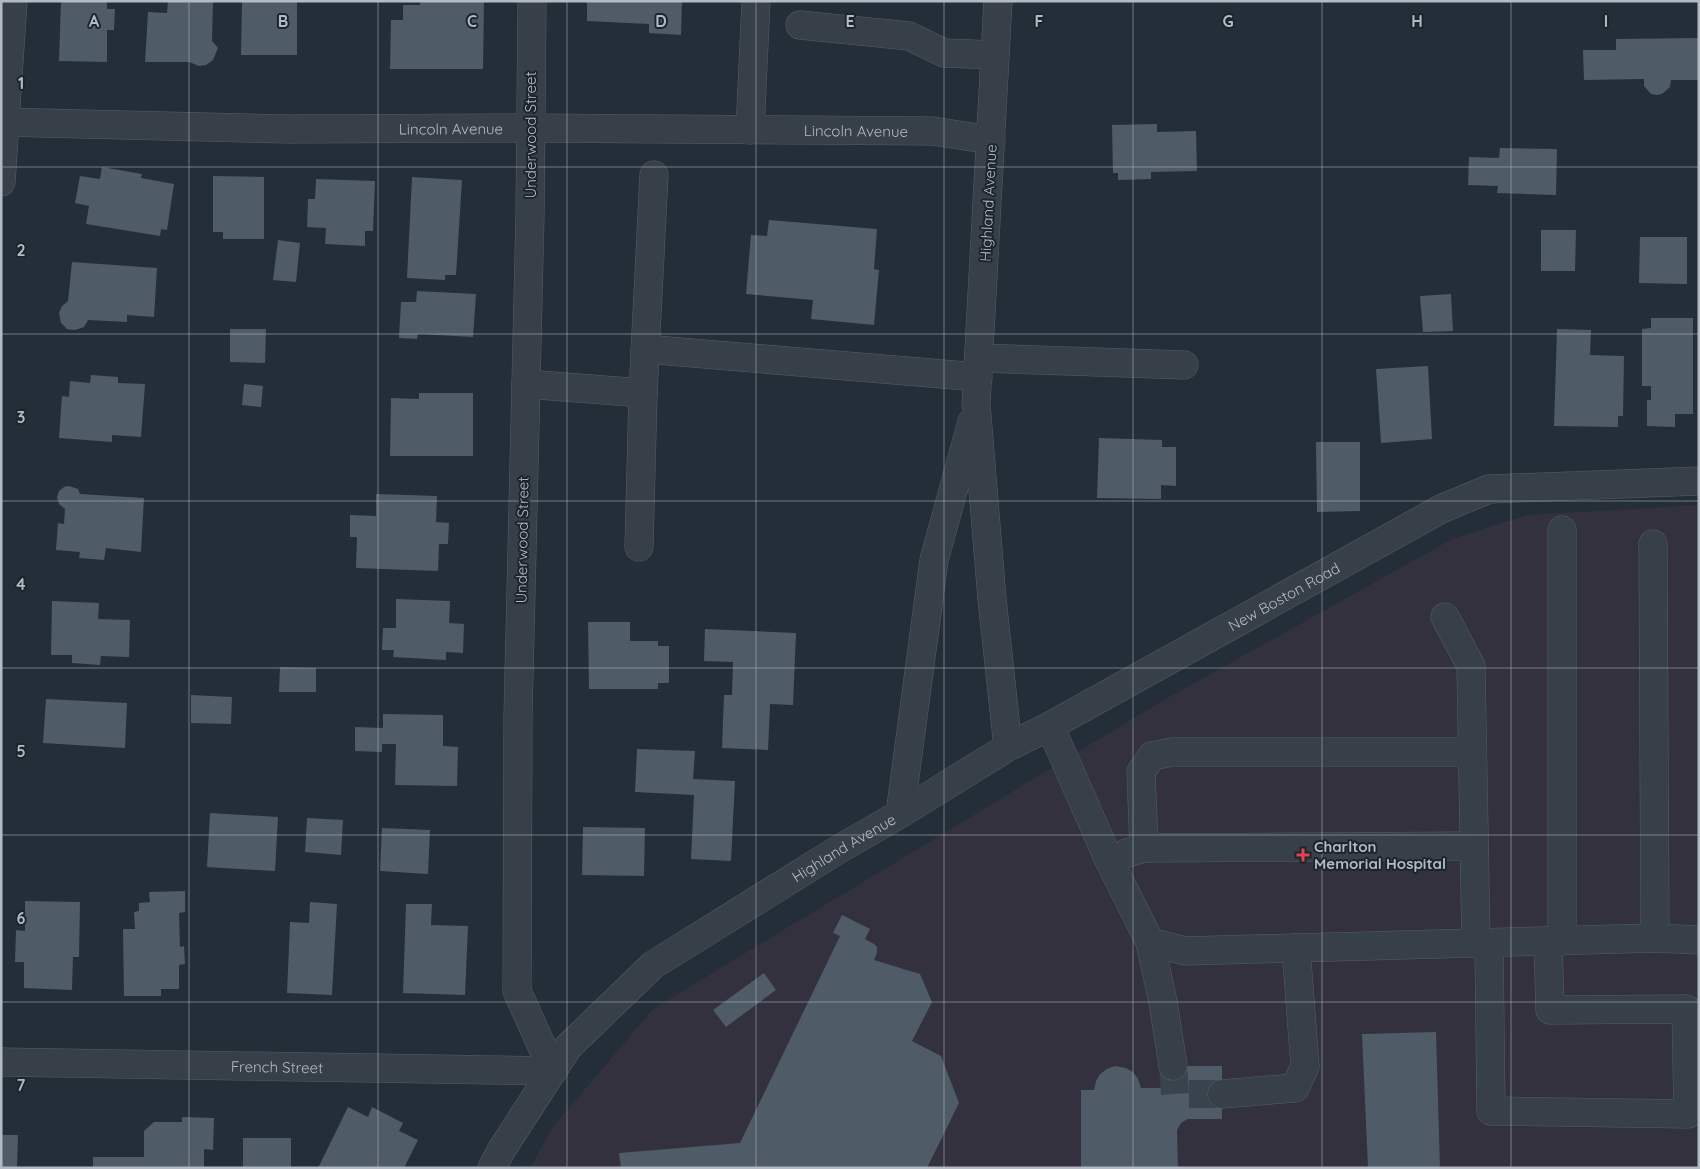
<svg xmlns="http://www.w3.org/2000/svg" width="1700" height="1169" viewBox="0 0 1700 1169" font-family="Quicksand,sans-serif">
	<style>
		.medical { fill: #32313d }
		.building { fill: #4f5b66 }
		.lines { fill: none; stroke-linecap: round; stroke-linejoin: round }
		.minor-tunnel { stroke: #39434d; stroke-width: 28; stroke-dasharray: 28 14; stroke-linecap: butt }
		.minor-casing { stroke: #555e66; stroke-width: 29 }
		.minor { stroke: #374048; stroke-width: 28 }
		.grid { fill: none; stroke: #b2bbc4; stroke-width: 1; stroke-opacity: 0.55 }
		.health-dot { fill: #e0444e; stroke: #1c252d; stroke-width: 2 }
		.labels { text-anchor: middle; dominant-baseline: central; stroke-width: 4; stroke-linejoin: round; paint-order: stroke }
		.street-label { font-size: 15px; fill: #b2bbc4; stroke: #1c252d }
		.poi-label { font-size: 15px; font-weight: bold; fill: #b2bbc4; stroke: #1c252d; text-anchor: start }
		.grid-label { font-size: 16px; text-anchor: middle; font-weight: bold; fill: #b2bbc4; stroke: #1c252d; stroke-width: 4; stroke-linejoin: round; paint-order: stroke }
	</style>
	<rect width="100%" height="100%" fill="#242e38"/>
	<path class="medical" d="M1699,505V1168H530L552,1128L653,1009L1162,701L1452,539L1527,515Z"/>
	<path class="building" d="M61,1H107V9H115L114,30H107V62L59,61Z
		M168,1H213L212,41L218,48L213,60L206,65L199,66L189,62H145L148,12L167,13Z
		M242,1H297V55H241Z
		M420,1H484L483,69H390L391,20H403V5H420Z
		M587,1H682L681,35L649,33V24L587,21Z
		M1699,38V80H1671L1670,87L1662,94L1657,95L1651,94L1644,86V79L1584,80L1583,50H1616V39Z
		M1157,124V132L1196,131L1197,171L1151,172V179L1118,180V173H1113L1112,125Z
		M1500,148L1557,149L1556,195L1497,193L1498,186L1468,185L1469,157L1499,158Z
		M102,167L142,174L141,178L174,184L167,230L161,229L160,236L86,224L89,206L75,203L80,176L100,179Z
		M213,176L264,177V239H223V232H213Z
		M412,177L462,180L456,275H445V280L407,278Z
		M316,179L375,181L373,231H365V246L325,244L326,228L307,227L308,199H315Z
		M769,220L877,229L874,269L879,270L874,325L811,319L813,300L746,294L751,235L767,236Z
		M1541,230H1576L1575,271H1541Z
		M1640,237H1687V284L1639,283Z
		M278,240L300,243L296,282L273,280Z
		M72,262L157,268L154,317L127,315V322L88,320L84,327L75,330L67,329L61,323L59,313L62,306L68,301Z
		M417,291L476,294L473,337L418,334L417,339L399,338L401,302H416Z
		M1451,294L1453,331L1423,332L1420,296Z
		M1651,318H1693V414H1675V427L1647,426V400H1651V386H1642V329L1651,328Z
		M230,329H266L265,363L230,362Z
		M1557,329L1591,330L1590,355L1624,356L1623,416H1618V427L1554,426Z
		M1428,366L1432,439L1381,443L1376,369Z
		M91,375L118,377V383L145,384L141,437L112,435V442L59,438L62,396L69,397L70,381L90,383Z
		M244,384L263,386L261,407L242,405Z
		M419,393H473V456H390L391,398L419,399Z
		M1099,438L1162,440V447H1176V486L1161,485V499L1097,498Z
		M1316,442H1360V511L1317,512Z
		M69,486L78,489L80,494L144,498L141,552L106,548L104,560L79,558L80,552L56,550L58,523L64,524L65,509L59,504L57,497L59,491L64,487Z
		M376,494L437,496L436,522L449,523L448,544H439L438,571L356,568L357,537H350V515L376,516Z
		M396,599L450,601L449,623L464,624L463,653L446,652V660L393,657L394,650H382L383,628H396Z
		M52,601L99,603L98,619L130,620L129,657L101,656L100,665L72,663V655H51Z
		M588,622H630V641H658V646H669V683H658V689H589Z
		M705,629L796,633L793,705L770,704L768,750L722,748L724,695H732L733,662L704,661Z
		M280,667L316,668V692H279Z
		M191,695L232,697L231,724L191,723Z
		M46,699L127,703L125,748L43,743Z
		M383,714L443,715V746L458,747L457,786L395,785L396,744H382V752L355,751V727L383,728Z
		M637,749L695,751L693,779L735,781L731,861L691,859L694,795L635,792Z
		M210,813L278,817L275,871L207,867Z
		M307,818L343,820L341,855L305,852Z
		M583,827L645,828L644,876L582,875Z
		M382,828L430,830L428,874L380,871Z
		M185,891V912L179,913L180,947L184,946L185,964L179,965V989H161V996H124L123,929H135L134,912L139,911V903L150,902L149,892Z
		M25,901L80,902L79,957H73L72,990L24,988V962H15L16,930L25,931Z
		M310,902L337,904L332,995L287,993L290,922L309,923Z
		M406,904H432L431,925L468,926L465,995L403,993Z
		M842,915L870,929L865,939L874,944L877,947V953L874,960L920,974L932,1002L912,1041L941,1056L959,1103L927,1168H621L619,1153L740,1143L840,936L833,933Z
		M764,973L776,990L726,1027L713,1010Z
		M1436,1032L1440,1168H1368L1362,1034Z
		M1115,1066L1126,1068L1133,1072L1138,1079L1141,1088H1163V1066H1222V1119H1188L1181,1123L1177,1130L1178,1168H1081V1090H1094L1096,1081L1100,1074L1107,1069Z
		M348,1107L368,1117L372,1107L403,1123L399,1131L418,1140L404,1168H318Z
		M182,1117L214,1118L213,1150L204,1149V1168H93V1157H144V1131L154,1122H182Z
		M1,1135H18L17,1168H1Z
		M243,1138H291V1168H243Z"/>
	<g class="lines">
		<path class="minor-tunnel" d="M1173,1066L1175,1094H1222"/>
		<defs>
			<g id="minor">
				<path d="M532,1L530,215L518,717L517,991L553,1071"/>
				<path d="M998,1L976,404L992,599L1008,747"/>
				<path d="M800,25L909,36L944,53L995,55"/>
				<path id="s1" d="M1,122L289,129L530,128L933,131L991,140"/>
				<path d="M750,130L756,1"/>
				<path d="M1,182L13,1"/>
				<path d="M645,349L978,377"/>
				<path d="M979,358L1184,365"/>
				<path d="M526,384L643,393L639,547"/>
				<path d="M643,393L654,175"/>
				<path d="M1653,544L1655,938"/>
				<path d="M1445,617L1471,666L1476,944"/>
				<path d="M1050,726L1108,858L1150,942L1185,951L1655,938L1699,940"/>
				<path d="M900,814L934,560L972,422"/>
				<path d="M1144,848L1141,772L1152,756L1172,752H1472"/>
				<path d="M1127,853L1144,848L1474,846"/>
				<path d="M1562,941V530"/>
				<path d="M1150,942L1163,1002L1173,1066"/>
				<path d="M1489,944L1491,1111L1688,1114L1686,1009L1550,1010L1548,941"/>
				<path id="s2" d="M1,1062L553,1071"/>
				<path d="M1222,1094L1295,1088L1305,1066L1296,948"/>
				<path id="s3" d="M492,1168L502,1149L568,1047L653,965L841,848L900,814L1008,747L1050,726L1441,509L1489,489L1699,481"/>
			</g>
		</defs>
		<use href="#minor" class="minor-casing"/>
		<use href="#minor" class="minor"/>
	</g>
	<path class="grid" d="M189,1V1168M378,1V1168M567,1V1168M756,1V1168M944,1V1168M1133,1V1168M1322,1V1168M1511,1V1168M1,167H1699M1,334H1699M1,501H1699M1,668H1699M1,835H1699M1,1002H1699"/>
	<path class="health-dot" d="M1300.5 847.5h5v5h5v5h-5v5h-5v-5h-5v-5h5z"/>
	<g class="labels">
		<g class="street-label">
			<text stroke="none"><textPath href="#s1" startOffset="450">Lincoln Avenue</textPath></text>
			<text stroke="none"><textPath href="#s1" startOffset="855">Lincoln Avenue</textPath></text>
			<text transform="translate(530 135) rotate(-90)">Underwood Street</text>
			<text transform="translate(988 203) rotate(-87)">Highland Avenue</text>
			<text transform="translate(522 540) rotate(-89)">Underwood Street</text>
			<text stroke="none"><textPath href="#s3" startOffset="992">New Boston Road</textPath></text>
			<text stroke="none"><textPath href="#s3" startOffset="485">Highland Avenue</textPath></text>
			<text stroke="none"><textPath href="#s2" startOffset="276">French Street</textPath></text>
		</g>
		<g class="poi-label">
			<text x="1314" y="846">Charlton<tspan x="1314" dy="17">Memorial Hospital</tspan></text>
		</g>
	</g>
	<g class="grid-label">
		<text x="94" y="27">A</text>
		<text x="283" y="27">B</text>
		<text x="472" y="27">C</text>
		<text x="661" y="27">D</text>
		<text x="850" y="27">E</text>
		<text x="1039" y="27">F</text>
		<text x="1228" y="27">G</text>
		<text x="1417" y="27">H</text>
		<text x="1606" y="27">I</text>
		<text x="21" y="89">1</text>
		<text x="21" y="256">2</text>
		<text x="21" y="423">3</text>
		<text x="21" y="590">4</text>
		<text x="21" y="757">5</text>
		<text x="21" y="924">6</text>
		<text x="21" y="1091">7</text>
	</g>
	<rect width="1700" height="1169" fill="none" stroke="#b2bbc4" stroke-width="5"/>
</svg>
